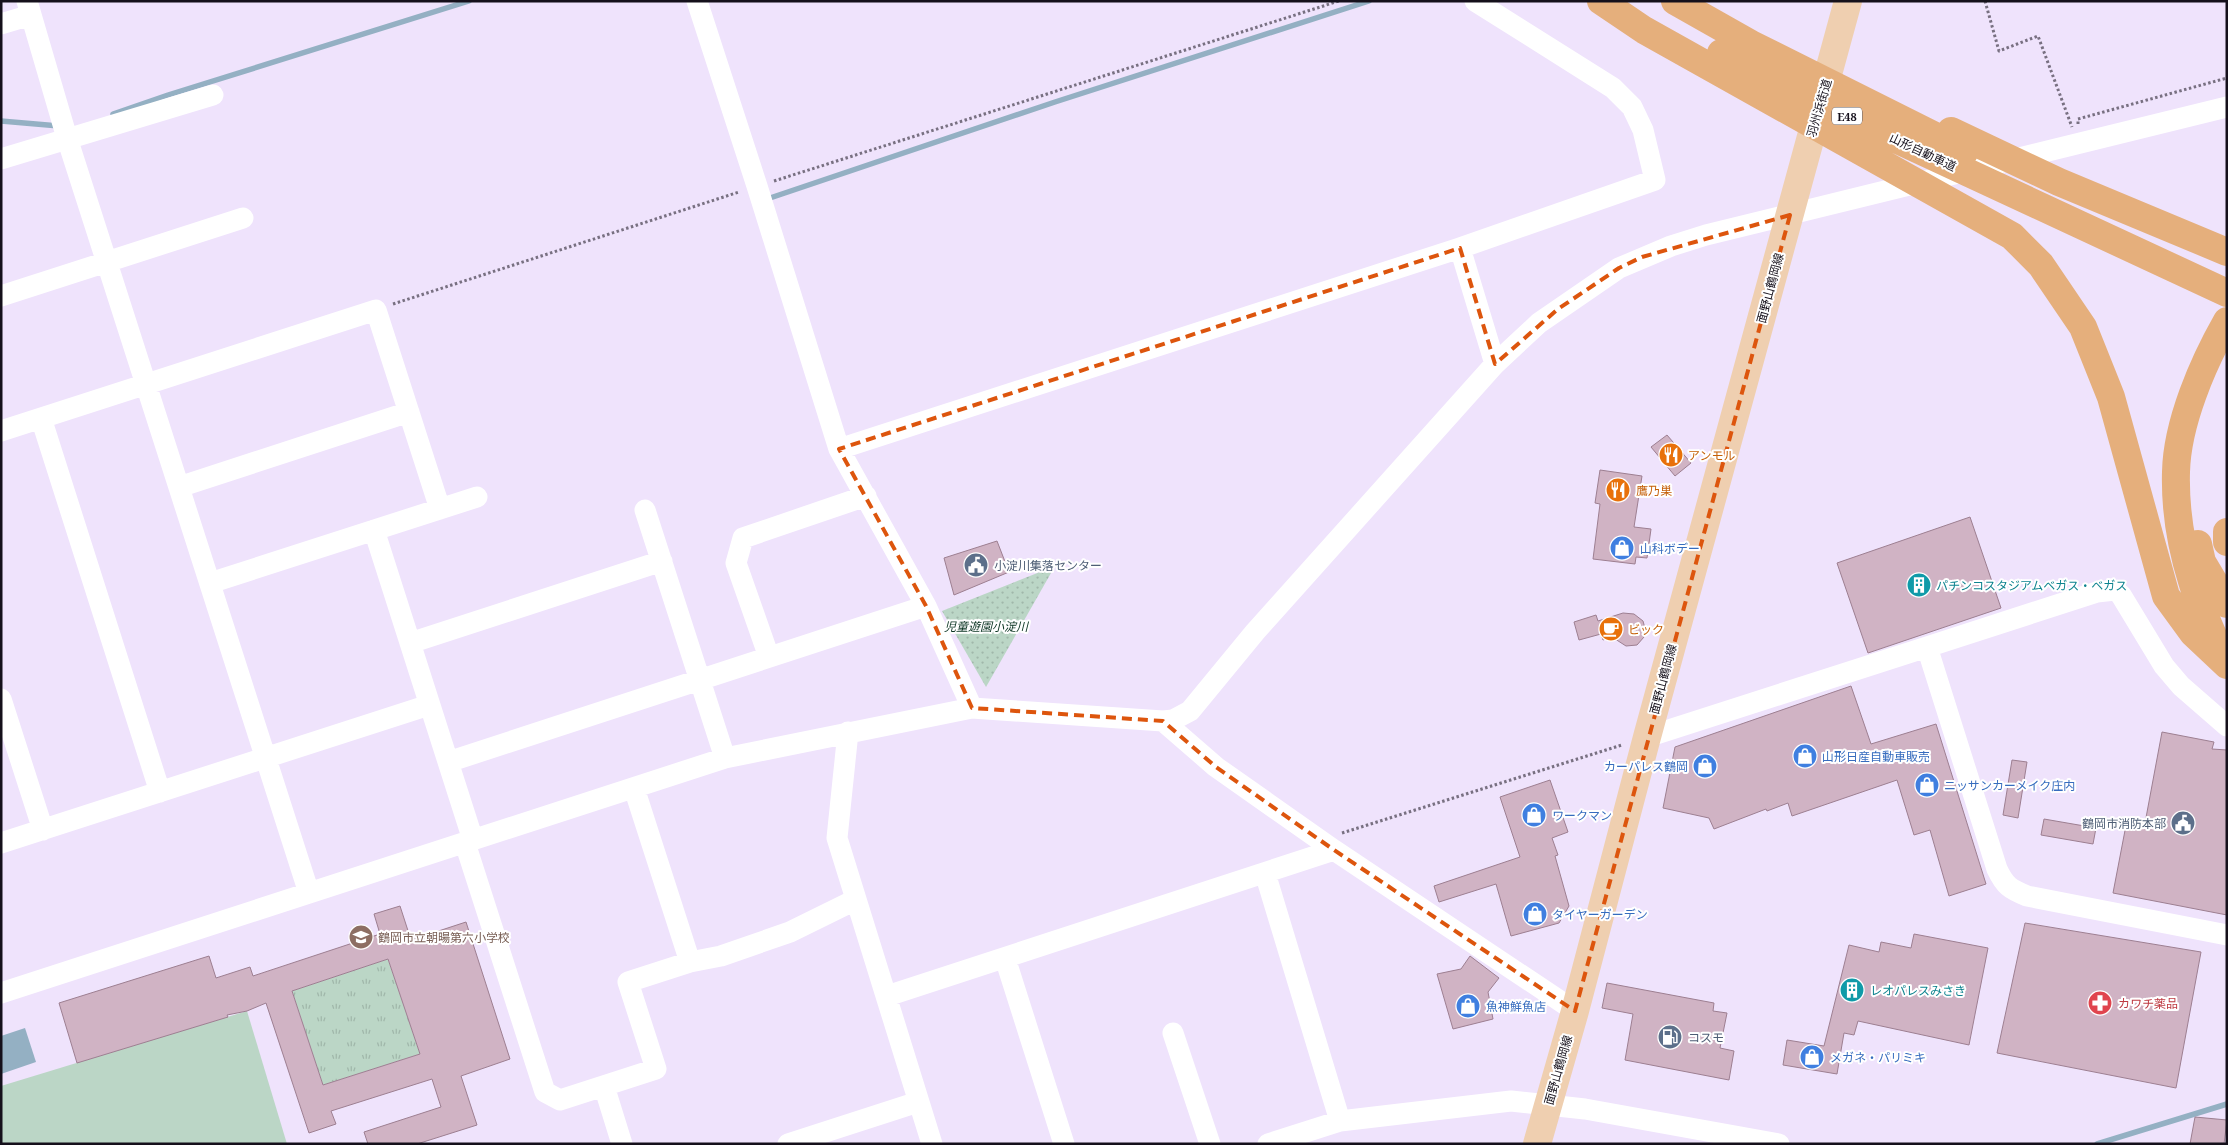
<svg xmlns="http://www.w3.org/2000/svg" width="2228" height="1145" viewBox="0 0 2228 1145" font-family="'Noto Serif','Noto Sans JP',serif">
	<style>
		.grass { fill: url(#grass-tufts) }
		.park { fill: url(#park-dots) }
		.pitch { fill: #bbd6c6 }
		.water { fill: #94b0c3 }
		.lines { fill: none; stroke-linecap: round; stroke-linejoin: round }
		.stream { stroke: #94b0c3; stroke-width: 5.5 }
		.building { fill: #d0b3c4; stroke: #9d7f91; fill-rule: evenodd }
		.path { stroke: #787081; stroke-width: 3; stroke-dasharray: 2.5 2.5; stroke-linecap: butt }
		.minor { stroke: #fff; stroke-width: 21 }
		.major { stroke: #efcfb0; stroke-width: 28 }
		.highway { stroke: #e5af7c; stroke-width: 28 }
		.marked { fill: none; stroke: #dd550d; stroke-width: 4; stroke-dasharray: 10 6; stroke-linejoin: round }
		.labels { text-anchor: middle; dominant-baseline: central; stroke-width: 4; stroke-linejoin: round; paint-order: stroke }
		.shield { fill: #fff; stroke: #5b585f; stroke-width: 1 }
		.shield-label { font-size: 11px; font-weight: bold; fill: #15101b }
		.street-label { font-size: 12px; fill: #15101b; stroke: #fff }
		.food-label { font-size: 12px; fill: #c56008; stroke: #fff; text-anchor: start }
		.shop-label { font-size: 12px; fill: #366cbe; stroke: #fff; text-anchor: start }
		.service-label { font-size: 12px; fill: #4e5e75; stroke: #fff; text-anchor: start }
		.culture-label { font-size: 12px; fill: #0d838f; stroke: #fff; text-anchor: start }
		.park-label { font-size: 12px; font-style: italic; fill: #083220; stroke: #fff }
		.education-label { font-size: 12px; fill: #785e54; stroke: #fff; text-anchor: start }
		.health-label { font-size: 12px; fill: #be3a42; stroke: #fff; text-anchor: start }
	</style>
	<defs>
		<pattern id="grass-tufts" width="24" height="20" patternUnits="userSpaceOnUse" patternTransform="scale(1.25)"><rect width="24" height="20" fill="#bbd6c6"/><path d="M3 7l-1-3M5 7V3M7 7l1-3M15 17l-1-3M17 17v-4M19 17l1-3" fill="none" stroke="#a0b7aa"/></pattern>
		<pattern id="park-dots" width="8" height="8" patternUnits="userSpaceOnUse" patternTransform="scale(1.25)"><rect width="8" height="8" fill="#bbd6c6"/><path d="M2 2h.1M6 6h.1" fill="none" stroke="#a0b7aa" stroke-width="1.8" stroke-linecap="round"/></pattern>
	</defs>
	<rect width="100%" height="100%" fill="#efe3fc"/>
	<path class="grass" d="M388,959L420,1054L323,1085L292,991Z"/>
	<path class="park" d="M1055,566L986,687L942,611Z"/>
	<path class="pitch" d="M247,1011L287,1144H1V1086Z"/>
	<path class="water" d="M25,1028L36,1062L1,1074V1036Z"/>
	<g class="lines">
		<path class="stream" d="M113,114L168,95L469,1
			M1,121L59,126
			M770,198L1055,102L1369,1
			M2097,1144L2227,1104"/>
	</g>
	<path class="building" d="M1667,435L1691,463L1675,476L1651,447Z
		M1600,470L1642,476L1634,527L1651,529L1647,558L1636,557L1635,564L1593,559L1600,504L1595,503Z
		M1970,517L2001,608L1868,653L1837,563Z
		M997,541L1009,572L954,595L944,558Z
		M1623,613L1634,614L1643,621L1646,632L1644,637L1637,645L1626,646L1612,637L1603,640L1601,634L1579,640L1574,622L1596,615L1598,621Z
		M1851,686L1871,744L1936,724L1986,884L1949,896L1930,830L1914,835L1897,780L1792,816L1788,803L1767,811L1766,809L1714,829L1709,818L1663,808L1675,747Z
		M2162,732L2214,742L2212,749L2227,750V915L2113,893L2127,820L2145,823Z
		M2012,760L2027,762L2018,818L2003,815Z
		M1550,780L1568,832L1552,838L1558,855L1555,856L1569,906L1559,923L1511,936L1496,884L1439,902L1434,886L1520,857L1500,797Z
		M2044,819L2096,828L2093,844L2041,835Z
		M400,906L411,940L466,922L510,1059L461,1076L477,1125L417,1144H368L364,1132L441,1107L432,1079L331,1111L336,1124L309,1133L266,1003L247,1011L227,1015L228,1017L77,1063L59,1003L209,956L216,978L250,967L253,976L380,934L374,914ZM388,959L420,1054L323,1085L292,991Z
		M2025,923L2201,952L2176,1088L1997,1053Z
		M1914,934L1988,948L1969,1045L1858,1021L1854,1035L1844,1033L1837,1074L1783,1065L1787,1040L1824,1046L1849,945L1879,952L1881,942L1911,948Z
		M1470,956L1499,978L1488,992L1493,1019L1453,1029L1437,974L1461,969Z
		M1607,983L1714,1003L1713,1011L1727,1013L1720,1048L1734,1051L1729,1080L1625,1060L1633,1014L1602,1008Z
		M2195,1117L2227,1120L2224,1144H2190Z"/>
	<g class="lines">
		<path class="path" d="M1985,1L1999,51L2038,36L2072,127
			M2078,124V119L2227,78
			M774,181L1339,1
			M393,304L739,192
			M1342,833L1622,745"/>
		<path class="minor" d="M27,1L67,138L309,893
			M697,1L757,186L839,449L926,606L972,708
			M1475,1L1613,88L1632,107L1643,130L1655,180L1460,248L1495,364
			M1,24L31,15
			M1,159L213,95
			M1,296L243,218
			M41,418L160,792
			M1,431L376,310L440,509
			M839,449L1460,248
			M179,487L409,412
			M645,510L725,758
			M374,530L473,840
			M210,583L477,497
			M410,643L662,561
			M769,657L736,563L743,538L866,496
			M1,699L43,830
			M1163,721L1216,767L1334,850L1575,1011
			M2227,726L2181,686L2164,666L2121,595L2115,590L2097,592L1927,647L1997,869C2005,886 2010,889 2027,896L2227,935
			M848,732L837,838L932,1144
			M1647,737L1927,647
			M448,762L926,606
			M634,788L690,962
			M1,843L429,705
			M465,843L545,1092L560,1100L656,1069L628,982L690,962L721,956L790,932L855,900
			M1265,873L1340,1121
			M1005,958L1064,1144
			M1,993L725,758L972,708L1163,721L1173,720L1190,711L1255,632L1495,364L1539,323L1619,268L1671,246L1706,235L2227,107
			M887,996L1334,850
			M1173,1033L1210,1144
			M604,1086L622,1144
			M788,1144L918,1102
			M1268,1144L1340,1121L1511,1101L1585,1109L1779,1144"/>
		<path class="major" d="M1537,1144L1575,1011L1647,737L1848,1"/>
		<path class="highway" d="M1601,1L1644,30L2012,236L2041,265L2083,327L2111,397L2166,596L2193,633L2227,665
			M1675,1L1751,44L1965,151
			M1721,53L1872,128L2227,293
			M1951,131L2059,182L2227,252
			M2227,532V542
			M2198,544L2202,562L2227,604
			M2221,655C2212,631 2199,606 2192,581C2181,546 2175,508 2176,472C2177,423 2203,363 2227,321"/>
	</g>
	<path class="marked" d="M1790,215L1575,1011L1334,850L1216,767L1163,721L972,708L926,606L839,449L1460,248L1495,364L1558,309L1619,268L1642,257Z"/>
	<defs>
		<symbol id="restaurant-disc" viewBox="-11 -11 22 22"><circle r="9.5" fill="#e8710a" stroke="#fff"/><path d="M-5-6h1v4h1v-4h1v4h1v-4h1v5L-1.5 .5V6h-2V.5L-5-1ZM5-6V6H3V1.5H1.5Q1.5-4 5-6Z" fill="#fff"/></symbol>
		<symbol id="shop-disc" viewBox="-11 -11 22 22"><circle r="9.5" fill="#3f7fe0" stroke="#fff"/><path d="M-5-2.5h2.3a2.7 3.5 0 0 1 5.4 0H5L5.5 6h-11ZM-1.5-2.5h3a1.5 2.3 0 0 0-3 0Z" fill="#fff"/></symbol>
		<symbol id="civic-disc" viewBox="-11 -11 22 22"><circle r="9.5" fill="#5c6f8a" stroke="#fff"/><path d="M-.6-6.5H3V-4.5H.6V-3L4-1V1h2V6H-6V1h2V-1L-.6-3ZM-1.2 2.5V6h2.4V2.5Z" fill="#fff"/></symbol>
		<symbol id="building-disc" viewBox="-11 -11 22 22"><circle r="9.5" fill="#0f9aa8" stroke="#fff"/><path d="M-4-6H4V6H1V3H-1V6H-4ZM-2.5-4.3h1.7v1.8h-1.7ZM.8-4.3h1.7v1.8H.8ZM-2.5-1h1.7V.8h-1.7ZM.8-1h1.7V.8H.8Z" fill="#fff"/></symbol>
		<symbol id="cafe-disc" viewBox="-11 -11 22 22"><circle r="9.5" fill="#e8710a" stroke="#fff"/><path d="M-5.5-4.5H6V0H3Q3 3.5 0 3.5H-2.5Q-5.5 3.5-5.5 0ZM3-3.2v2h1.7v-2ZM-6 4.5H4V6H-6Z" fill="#fff"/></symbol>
		<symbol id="school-disc" viewBox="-11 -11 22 22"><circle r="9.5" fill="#8d6e63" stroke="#fff"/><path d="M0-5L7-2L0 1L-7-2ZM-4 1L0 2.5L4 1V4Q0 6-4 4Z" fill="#fff"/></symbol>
		<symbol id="pharmacy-disc" viewBox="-11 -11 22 22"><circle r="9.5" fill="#e0444e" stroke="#fff"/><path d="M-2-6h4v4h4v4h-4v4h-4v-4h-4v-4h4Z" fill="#fff"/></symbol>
		<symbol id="fuel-disc" viewBox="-11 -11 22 22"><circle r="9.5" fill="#5c6f8a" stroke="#fff"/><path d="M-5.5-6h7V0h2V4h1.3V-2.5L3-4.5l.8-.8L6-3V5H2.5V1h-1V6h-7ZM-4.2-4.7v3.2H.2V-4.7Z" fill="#fff"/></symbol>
	</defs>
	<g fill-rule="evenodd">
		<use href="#restaurant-disc" x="1657" y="441" width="28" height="28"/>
		<use href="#restaurant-disc" x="1604" y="476" width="28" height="28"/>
		<use href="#shop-disc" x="1608" y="534" width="28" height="28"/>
		<use href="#civic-disc" x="962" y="551" width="28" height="28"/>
		<use href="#building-disc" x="1905" y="571" width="28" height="28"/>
		<use href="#cafe-disc" x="1597" y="615" width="28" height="28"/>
		<use href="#shop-disc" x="1791" y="742" width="28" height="28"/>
		<use href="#shop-disc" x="1691" y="752" width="28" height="28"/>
		<use href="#shop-disc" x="1913" y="771" width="28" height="28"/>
		<use href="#shop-disc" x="1520" y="801" width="28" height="28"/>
		<use href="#civic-disc" x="2169" y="809" width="28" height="28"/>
		<use href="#shop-disc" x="1521" y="900" width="28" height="28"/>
		<use href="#school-disc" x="347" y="923" width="28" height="28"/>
		<use href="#building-disc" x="1838" y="976" width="28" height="28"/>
		<use href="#pharmacy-disc" x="2086" y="989" width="28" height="28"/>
		<use href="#shop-disc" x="1454" y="992" width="28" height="28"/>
		<use href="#fuel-disc" x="1656" y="1023" width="28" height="28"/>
		<use href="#shop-disc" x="1798" y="1043" width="28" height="28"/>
	</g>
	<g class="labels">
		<rect class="shield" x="1832" y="107.5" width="30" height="17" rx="4"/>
		<g class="shield-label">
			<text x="1847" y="116">E48</text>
		</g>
		<g class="street-label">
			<text transform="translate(1819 108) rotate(-74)">羽州浜街道</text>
			<text transform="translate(1923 152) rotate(25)">山形自動車道</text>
			<text transform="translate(1770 288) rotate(-75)">面野山鶴岡線</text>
			<text transform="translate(1663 679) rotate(-75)">面野山鶴岡線</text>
			<text transform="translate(1558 1070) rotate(-74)">面野山鶴岡線</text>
		</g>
		<g class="food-label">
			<text x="1688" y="455">アンモル</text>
			<text x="1636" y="490">鷹乃巣</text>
			<text x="1628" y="629">ビック</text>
		</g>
		<g class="shop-label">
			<text x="1640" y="548">山科ボデー</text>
			<text x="1822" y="756">山形日産自動車販売</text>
			<text x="1688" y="766" text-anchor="end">カーパレス鶴岡</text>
			<text x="1944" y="785">ニッサンカーメイク庄内</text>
			<text x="1552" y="815">ワークマン</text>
			<text x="1552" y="914">タイヤーガーデン</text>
			<text x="1486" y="1006">魚神鮮魚店</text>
			<text x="1830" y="1057">メガネ・パリミキ</text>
		</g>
		<g class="service-label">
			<text x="994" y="565">小淀川集落センター</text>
			<text x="2166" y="823" text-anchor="end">鶴岡市消防本部</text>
			<text x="1688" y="1037">コスモ</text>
		</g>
		<g class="culture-label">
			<text x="1936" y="585">パチンコスタジアムベガス・ベガス</text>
			<text x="1870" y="990">レオパレスみさき</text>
		</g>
		<g class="park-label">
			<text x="986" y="626">児童遊園小淀川</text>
		</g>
		<g class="education-label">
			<text x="378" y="937">鶴岡市立朝暘第六小学校</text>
		</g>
		<g class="health-label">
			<text x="2118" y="1003">カワチ薬品</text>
		</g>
	</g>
	<rect width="2228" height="1145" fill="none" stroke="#15101b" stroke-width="5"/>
</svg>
